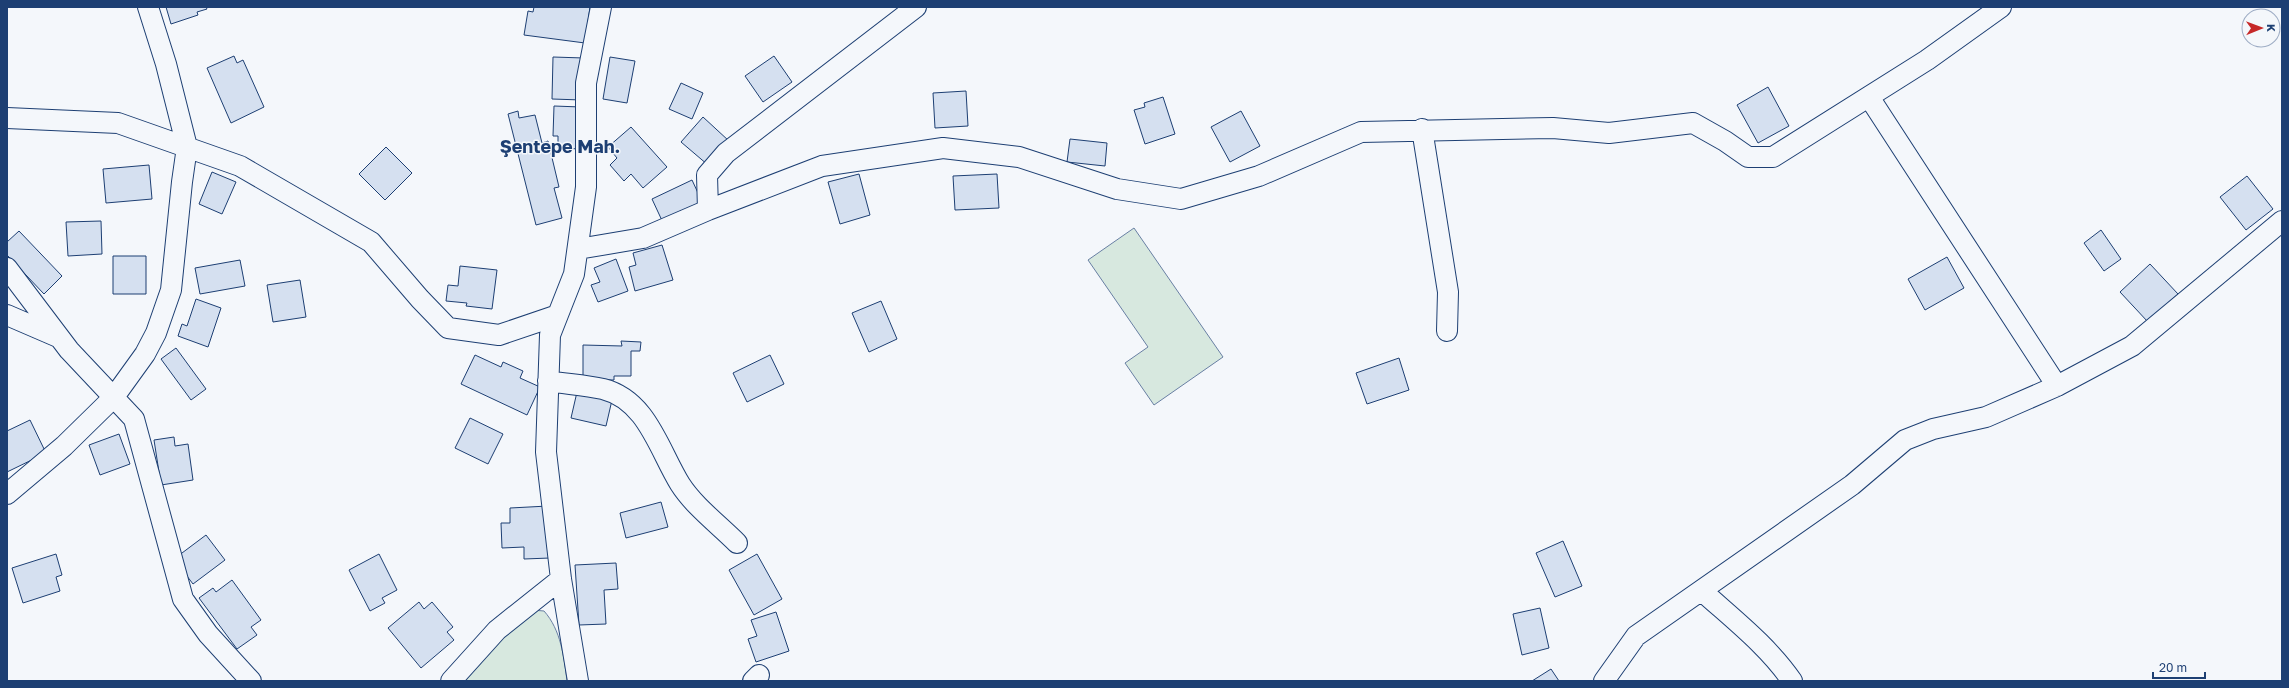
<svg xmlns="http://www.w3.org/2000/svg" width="2289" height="688" viewBox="0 0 2289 688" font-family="'Golos Text',sans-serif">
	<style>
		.green { fill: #d7e8df; stroke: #687fa3 }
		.building { fill: #d5e0f0; stroke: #1d3f73 }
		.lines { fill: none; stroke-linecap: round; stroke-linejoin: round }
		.minor-casing { stroke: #1d3f73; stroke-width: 22 }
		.minor { stroke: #f4f7fb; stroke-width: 20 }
		.labels { text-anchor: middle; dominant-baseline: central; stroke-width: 3; stroke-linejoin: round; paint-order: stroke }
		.district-label { font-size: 18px; font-weight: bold; fill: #1d3f73; stroke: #f4f7fb }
	</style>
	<rect width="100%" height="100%" fill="#f4f7fb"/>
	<path class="green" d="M1134,228L1223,357L1154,405L1125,363L1148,347L1088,260Z
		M532,610L544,611C561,630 564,657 567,681H462L492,646Z"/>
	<path class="building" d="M166,7H206L207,9L197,12L198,15L171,24Z
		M534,7H590L585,43L524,35L528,11L533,12Z
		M234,56L237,63L243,60L264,107L231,123L207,68Z
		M774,56L792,82L763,102L745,76Z
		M553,57L584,58L582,100L552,99Z
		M610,57L635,61L627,103L603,99Z
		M681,83L703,93L692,119L669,109Z
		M1768,87L1789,126L1758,143L1737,105Z
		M966,91L968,126L935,128L933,93Z
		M1163,97L1175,134L1145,144L1134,110L1145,107L1144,103Z
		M554,106L581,107L580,149L558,148V136H553Z
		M518,111L519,118L535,115L542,143L548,141L559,187L554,188L562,218L536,225L508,114Z
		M1241,111L1260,146L1230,162L1211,127Z
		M703,117L729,141L708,165L681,142Z
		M631,127L667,167L643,188L631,174L624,181L610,165L617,158L608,147Z
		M1070,139L1107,143L1105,166L1067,162Z
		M386,147L412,173L385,200L359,174Z
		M149,165L152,199L106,203L103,169Z
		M212,172L236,182L222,214L199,204Z
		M859,174L870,215L840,224L828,182Z
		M997,174L999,208L955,210L953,176Z
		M2247,176L2273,209L2246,230L2220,197Z
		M692,180L705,208L665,227L652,199Z
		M101,221L102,254L68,256L66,222Z
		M2101,230L2121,259L2104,271L2084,243Z
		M19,231L62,276L44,294L7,255V242Z
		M662,245L673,280L635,291L629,267L636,265L633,253Z
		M113,256H146V294H113Z
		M1947,257L1964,288L1925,310L1908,279Z
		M616,259L628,291L598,302L591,285L600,282L594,268Z
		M240,260L245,286L200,294L195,268Z
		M2150,264L2178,294L2148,322L2120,292Z
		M460,266L497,270L492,309L466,306L467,303L446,301L448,285L458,286Z
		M300,280L306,317L273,322L267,285Z
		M196,299L221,308L208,347L178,336L182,324L187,326Z
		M881,301L897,339L869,352L852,313Z
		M621,341L641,342L640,351H631V376H614V380H583V345L622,346Z
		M176,348L206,389L191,400L161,359Z
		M475,355L501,367L503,362L523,371L520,378L540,387L527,415L461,384Z
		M770,355L784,384L747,402L733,373Z
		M1399,358L1409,390L1367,404L1356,373Z
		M577,392L612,400L606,426L571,418Z
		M470,418L503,434L488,464L455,448Z
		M30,420L46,453L7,472V431Z
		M119,434L130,464L100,475L89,445Z
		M174,437L175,446L188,444L193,480L161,485L154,440Z
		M661,502L668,527L626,538L620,513Z
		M548,506L550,558L524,559V547L502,548L501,523H510V508Z
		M206,535L225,560L193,584L174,559Z
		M1563,541L1582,586L1555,597L1536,553Z
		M56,554L62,575L56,577L60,591L23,603L12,568Z
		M379,554L397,590L382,598L385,603L370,611L349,570Z
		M757,554L782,599L754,615L729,570Z
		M616,563L618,589L604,590L606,624L579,625L575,565Z
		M232,580L261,620L251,627L257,635L237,649L199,598L213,588L216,592Z
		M419,602L424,609L432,602L453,627L447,632L454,640L421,668L388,628Z
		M1540,608L1549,648L1522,655L1513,614Z
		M776,612L789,651L756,662L748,639L757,636L751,620Z
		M1551,669L1559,681H1532Z"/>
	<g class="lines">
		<defs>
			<path id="minor" d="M1869,97L2057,386
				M7,118L118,123L240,166L371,242L420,299L448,328L499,335L558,315
				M1422,129L1448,292L1447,331
				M708,210L707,175L726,153L916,7
				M578,249L643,238L708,210L822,166L943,148L1019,157L1117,189L1181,199L1259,176L1361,132L1553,128L1609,133L1693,123L1725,141L1748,157H1773L1927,60L2001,7
				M7,268L69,350L134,419L183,599L208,634L251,681
				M7,315L58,337
				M548,381C566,384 585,385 603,389C647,400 659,450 680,484C694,506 718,524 737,543
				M7,494L64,446L114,397L145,354L156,333L171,290L182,182L187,147L166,64L148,7
				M1702,591C1733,619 1768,646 1792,681
				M451,681L497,630L561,579
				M578,681L561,579L546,452L550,335L574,274L586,187V83L601,7
				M753,681L759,675
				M1604,681L1636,636L1852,485L1905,440L1933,429L1986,417L2057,386L2132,346L2282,221"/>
		</defs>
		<use href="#minor" class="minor-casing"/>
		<use href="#minor" class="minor"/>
	</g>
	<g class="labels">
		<g class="district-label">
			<text x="560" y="146">Şentepe Mah.</text>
		</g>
	</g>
	<rect width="2289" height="688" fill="none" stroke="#1d3f73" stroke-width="16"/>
	<g transform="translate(2261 28) rotate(89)"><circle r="19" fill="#f4f7fb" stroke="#9eadc5"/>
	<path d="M0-3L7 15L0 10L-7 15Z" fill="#c62828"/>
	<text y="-6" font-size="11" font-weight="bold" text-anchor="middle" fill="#1d3f73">K</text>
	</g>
	<path d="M2153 672v6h52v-6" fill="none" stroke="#1d3f73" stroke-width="2"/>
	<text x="2159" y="672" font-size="12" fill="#1d3f73" stroke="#f4f7fb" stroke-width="3" paint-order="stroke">20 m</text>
</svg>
